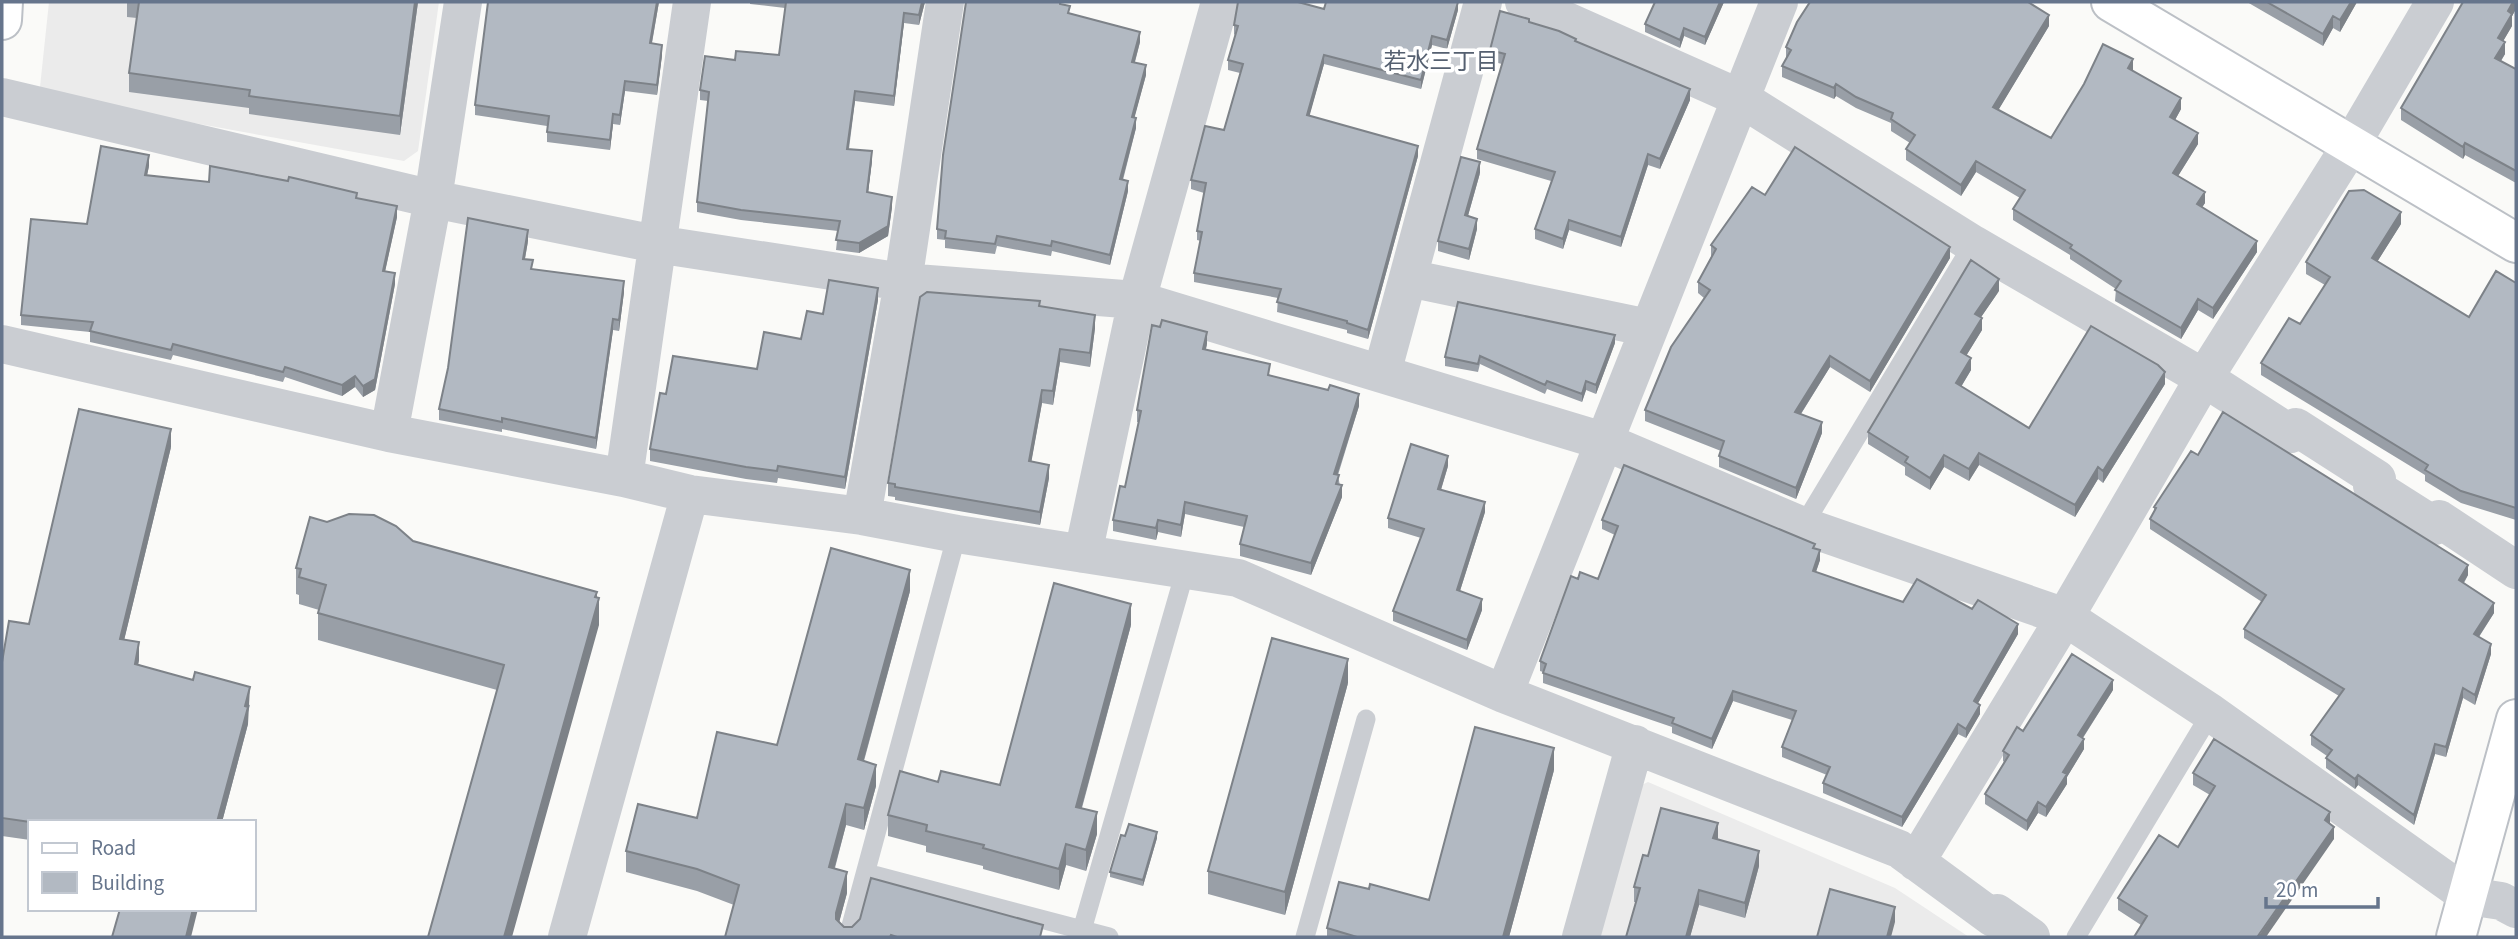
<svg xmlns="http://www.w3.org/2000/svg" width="2518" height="939" viewBox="0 0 2518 939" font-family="'Source Sans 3','Noto Sans JP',sans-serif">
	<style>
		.built { fill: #ebebeb }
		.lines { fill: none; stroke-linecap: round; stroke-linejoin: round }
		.secondary-casing { stroke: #bcc0c6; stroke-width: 42 }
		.lane { stroke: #cacdd2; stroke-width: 19 }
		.street { stroke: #cacdd2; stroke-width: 38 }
		.secondary { stroke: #fff; stroke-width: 38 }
		.wall { fill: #999fa7 }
		.shaded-wall { fill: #7d8288 }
		.building { fill: #b2b9c2; stroke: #7d8288; stroke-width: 2 }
		.labels { text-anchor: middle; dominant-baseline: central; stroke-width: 7; stroke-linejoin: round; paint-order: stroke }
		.neighbourhood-label { font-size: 23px; fill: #556070; stroke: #fff }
	</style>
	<rect width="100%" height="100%" fill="#fafaf8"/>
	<path class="built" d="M49,2H439L418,151L404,161L50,97L40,87Z
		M1648,782L1895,888L1969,937H1592L1631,790Z"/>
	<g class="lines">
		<defs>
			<path id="secondary" d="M2111,2L2516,243
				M2,20L3,2
				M2456,937L2516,719"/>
		</defs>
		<use href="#secondary" class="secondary-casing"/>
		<path class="lane" d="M1803,526L1973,244
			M866,873L1109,937
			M848,937L957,534
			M1080,937L1186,568
			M1305,937L1366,719
			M2076,937L2211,713"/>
		<path class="street" d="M1524,2L1740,98L1973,244L2204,378L2291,434L2296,427L2377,479L2372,486L2435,526L2439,519L2516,570
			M2,97L433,199L656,244L903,282L1137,300L1603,441L1803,526L2065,617L2211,713L2468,896L2501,901L2516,909
			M1408,278L1649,328
			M2,344L389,433L624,478L690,494L862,516L957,534L1238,578L1504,694L1899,849L1993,918L1997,913L2031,937
			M1382,373L1483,2
			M389,433L433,199L463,2
			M624,478L692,2
			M862,516L903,282L945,2
			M1083,554L1137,300L1220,2
			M1504,694L1779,2
			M1916,862L2065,617L2204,378L2351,145L2435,2
			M567,937L690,494
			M1581,937L1635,744"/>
		<use href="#secondary" class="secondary"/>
	</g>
	<path class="wall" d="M127,2H418L400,135L249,114V108L129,92V73L137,18L127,17Z
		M488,2H659L652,43L662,55L657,95L625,91L620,125L613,124L610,150L547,142V126L475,115V105Z
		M750,2H925L919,25L904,23L894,106L855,101L849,149L872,161L868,192L892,207L888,236L859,253L836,250L838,231L741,220L697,212V202L708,101L700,100V90L735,60L779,55L785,8L750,4Z
		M1724,2L1705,45L1684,36L1680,48L1645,32V24Z
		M2247,2H2357L2340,32L2333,28L2323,46Z
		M2516,2V9L2512,16V26L2503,41L2505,54L2501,61L2516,69V183L2465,155L2463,159L2401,120V108Z
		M1062,4L1070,13L1140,42L1135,62L1146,75L1134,118L1136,128L1123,180L1128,191L1110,265L1052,251L1051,256L997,246L995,254L945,248V240L937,239V229Z
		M1324,9L1458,10L1447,49L1432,45L1421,89L1324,64L1309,116L1418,156L1368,339L1347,333V330L1277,312L1278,298L1194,282V273L1201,241L1197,240V231L1204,193L1191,189V180L1224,130L1240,73L1228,70V60L1235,35L1234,34V25Z
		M1529,22L1576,42L1690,100L1660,169L1648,165L1621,247L1569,230L1563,249L1535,239V229L1551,181L1477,159V149L1502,64L1490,61V50Z
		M2049,26L1998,110L2051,138L2132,70L2181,109L2175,120L2198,144L2178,176L2205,203L2202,207L2257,252L2213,319L2198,310L2181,339L2115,301L2116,289L2070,259V255L2013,220V209L2020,198L1976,172L1961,196L1906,160V149L1910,143L1891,131V123L1856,108L1836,96L1834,99L1782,77V66L1786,59V47Z
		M149,166L147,175L357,198L397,217L385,271L395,284L375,390L363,397L355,387L342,396L285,377L283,382L173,355L171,360L90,342V332L21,325V315L87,224Z
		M1480,173L1468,216L1477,229L1469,260L1438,251V241Z
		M1765,195L1950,258L1870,392L1830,367L1801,414L1822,433L1796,499L1719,467V456L1721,451L1645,421V410L1704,298L1698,293V282L1711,257V245Z
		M2401,224L2377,262L2469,317L2516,283V520L2461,503L2425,481V475L2261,375V363L2300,324L2325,285L2306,274V262Z
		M528,241L525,259L533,270L624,292L619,331L613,330L596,449L502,429V432L439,420V409Z
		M1999,291L1981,317L1982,330L1966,356L1971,370L1961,387L2029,428L2165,384L2103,483L2098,479L2075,517L1979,465L1969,481L1944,467L1930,490L1905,475V467L1868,444V432Z
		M878,300L845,489L778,478L777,483L746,479L650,461V449L757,369L801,339L823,314Z
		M1040,306L1095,328L1090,367L1060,362L1053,405L1042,403L1031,462L1049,478L1040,525L895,500V497L888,496V483Z
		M1615,343L1596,394L1586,390L1582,402L1547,389L1545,394L1480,364L1478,372L1445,366V357Z
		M1207,344L1206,349L1270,375L1359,406L1338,475L1342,497L1311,575L1240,556V544L1244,527L1185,514L1181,537L1158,532L1156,540L1113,531V520L1125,487L1139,422H1137V410Z
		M171,447L124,640L139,660L138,664L250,705L248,712V724L222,822H30V840L2,836V662L29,624Z
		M2198,455L2468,575L2464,583L2494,613L2479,637L2491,654L2475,705L2463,698L2446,757L2435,754L2414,825L2358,785L2355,789L2326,768V758L2327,756L2311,745V735L2339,696L2244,638V629L2262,602L2150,529V519L2154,512V507Z
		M1448,466L1441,490L1485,512L1460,591L1482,610L1467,650L1393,621V611L1421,538L1388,528V518Z
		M1602,520L1815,548L1820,560L1816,572L1903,602L2018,634L1978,703L1980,714L1966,738L1958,734L1902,827L1823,793V783L1827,775L1782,757V747L1792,720L1733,701L1712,749L1672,733V727L1543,683V672L1540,671V661L1578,579H1598L1615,535L1602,529Z
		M327,522L413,541L597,597L599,625L497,690L318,640V613L319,610L299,604V595L296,594V568Z
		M910,591L864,761L876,786L864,830L846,825L835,868L847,893L839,922L844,927L1043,937H725L734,905L697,891L626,872V851L697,818L777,745Z
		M1131,625L1082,808L1097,834L1086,871L1066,865L1059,890L983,869V866L926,852V846L888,836V815L1000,785Z
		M1348,683L1285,915L1208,894V871Z
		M2113,690L2083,738L2084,749L2067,777V784L2046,817L2038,813L2027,831L1985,804V794L2004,762L2003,761V751L2023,731Z
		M1554,770L1509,937H1327V928L1369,889L1429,900Z
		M2193,773L2330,824L2334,839L2141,925L2118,910V898L2178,847L2210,795L2193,785Z
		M1125,836L1157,838L1143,886L1110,877V872Z
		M1718,838L1717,839L1759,866L1745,918L1699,905L1690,937H1626L1636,902H1634V887L1648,856Z"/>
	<path class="shaded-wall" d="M415,2H418L400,135V116Z
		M657,2H659L650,53V43Z
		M922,2H925L919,25V15Z
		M1458,2V10L1447,49V40Z
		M1720,2H1724L1705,45V37Z
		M2351,2H2357L2340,32V20Z
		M2513,2H2516V9L2512,16V26L2498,50V38L2508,11Z
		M904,13V23L894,106V96Z
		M2049,15V26L1993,119V107Z
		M2333,16V28L2323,46V34Z
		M1684,28V36L1680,48V40Z
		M1140,32V42L1132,72V62Z
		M1432,36V45L1421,89V80Z
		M2505,42V54L2495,70V58Z
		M662,45V55L657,95V85Z
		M1324,55V64L1307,125V115Z
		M2133,59V70L2128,79V68Z
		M1146,65V75L1132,127V117Z
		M625,81V91L620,125V115Z
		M1836,84V96L1834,99V88Z
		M1690,89V100L1660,169V159Z
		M855,91V101L847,159V149Z
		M2181,98V109L2170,129V117Z
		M613,114V124L610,150V140Z
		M1136,118V128L1120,189V179Z
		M2198,133V144L2173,184V173Z
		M2465,143V155L2463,159V147Z
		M1418,146V156L1368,339V330Z
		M872,151V161L867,202V192Z
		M1648,154V165L1621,247V237Z
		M149,155V166L145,185V175Z
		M1976,161V172L1961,196V185Z
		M1480,162V173L1465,226V215Z
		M1128,181V191L1110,265V255Z
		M2205,192V203L2197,215V204Z
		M892,197V207L888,236L859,253V243Z
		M397,206V217L383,281V271Z
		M2401,212V224L2372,270V258Z
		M1477,219V229L1469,260V249Z
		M1569,220V230L1563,249V239Z
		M528,230V241L523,269V259Z
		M2257,241V252L2213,319V308Z
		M1950,247V258L1870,392V381Z
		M395,273V284L375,390L363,397V386Z
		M1999,279V291L1975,326V314Z
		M624,281V292L619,331V320Z
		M878,288V300L845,489V477Z
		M2198,299V310L2181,339V328Z
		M1095,315V328L1090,367V353Z
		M1982,318V330L1961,364V352Z
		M613,319V330L596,449V438Z
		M1207,332V344L1203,360V349Z
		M1615,335V343L1596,394V385Z
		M1060,349V362L1053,405V391Z
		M1830,356V367L1795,423V412Z
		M1971,358V370L1956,395V383Z
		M2165,372V384L2103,483V471Z
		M355,376V387L342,396V385Z
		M1586,381V390L1582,402V394Z
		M1042,390V403L1029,475V461Z
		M1359,394V406L1334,485V474Z
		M1822,422V433L1796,499V488Z
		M171,429V447L120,657V639Z
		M1979,453V465L1969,481V469Z
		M1944,455V467L1930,490V478Z
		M1448,456V466L1438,499V489Z
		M1049,465V478L1040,525V512Z
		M2098,467V479L2075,517V505Z
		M1342,485V497L1311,575V563Z
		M1185,502V514L1181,537V525Z
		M1485,502V512L1457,600V590Z
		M1158,520V532L1156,540V528Z
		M1820,550V560L1813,580V571Z
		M2468,565V575L2459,590V580Z
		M910,570V591L858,781V759Z
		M597,592V605L599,598V625L512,937H504Z
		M1482,599V610L1467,650V640Z
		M2494,603V613L2474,644V634Z
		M1131,604V625L1076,828V807Z
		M2018,624V634L1974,710V701Z
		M139,642V660L135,681V664Z
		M2491,644V654L2475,705V695Z
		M1348,659V683L1285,915V892Z
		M2113,680V690L2078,745V735Z
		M250,687L248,724L222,822H217Z
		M2463,688V698L2446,757V747Z
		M1733,691V701L1712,749V739Z
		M1980,705V714L1966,738V729Z
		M1958,724V734L1902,827V817Z
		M2084,739V749L2067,777V784L2046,817V807L2063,772Z
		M2435,744V754L2414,825V815Z
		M1554,748V770L1509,937H1503Z
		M876,765V786L864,830V808Z
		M2358,775V785L2355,789V779Z
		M2038,802V813L2027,831V821Z
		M846,804V825L829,888V867Z
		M1097,812V834L1086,871V850Z
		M2330,812V825L2325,820Z
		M1718,823V838L1713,853V838Z
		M2334,827V839L2266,937H2258Z
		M1157,832V838L1143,886V880Z
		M1066,844V865L1059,890V869Z
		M1759,851V866L1745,918V903Z
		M847,872V893L836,934V913Z
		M1699,890V905L1690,937H1686Z
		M1895,907V922L1891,937H1887Z
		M193,909H198L191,937H186Z"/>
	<path class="building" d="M139,2H415L400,116L249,96L250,90L129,73Z
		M488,2H657L650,43L662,45L657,85L625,81L620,115L613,114L610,140L547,132L549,116L475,105Z
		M786,2H922L919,15L904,13L894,96L855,91L847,149L872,151L867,192L892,197L888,226L859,243L836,240L840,221L741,210L697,202L709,92L700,90L705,56L735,60L736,51L779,55Z
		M966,2H1060V4L1070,6L1068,13L1140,32L1132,62L1146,65L1132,117L1136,118L1120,179L1128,181L1110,255L1052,241L1051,246L997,236L995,244L945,238L946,231L937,229L943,155Z
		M1238,2H1298L1324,9L1326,2H1458L1447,40L1432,36L1421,80L1324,55L1307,115L1418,146L1368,330L1347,323V321L1277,302L1281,289L1194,273L1202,232L1197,231L1206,183L1191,180L1205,126L1224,130L1243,64L1228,60L1238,26L1234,25Z
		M1655,2H1720L1705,37L1684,28L1680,40L1645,24Z
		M1810,2H2028L2049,15L1993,107L2051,138L2084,84L2103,44L2133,59L2128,68L2181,98L2170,117L2198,133L2173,173L2205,192L2197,204L2257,241L2213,308L2198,299L2181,328L2115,290L2121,281L2070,248L2072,245L2013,209L2025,190L1976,161L1961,185L1906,149L1915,135L1891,119L1893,113L1856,97L1836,84L1834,88L1782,66L1791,50L1786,47L1797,22Z
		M2267,2H2351L2340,20L2333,16L2323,34Z
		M2463,2H2513L2508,11L2512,14L2498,38L2505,42L2495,58L2516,69V171L2465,143L2463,147L2401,108Z
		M1500,11L1529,19V22L1559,31L1576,39L1575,41L1690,89L1660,159L1648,154L1621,237L1569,220L1563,239L1535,229L1555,172L1477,149L1505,54L1490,50Z
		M101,146L149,155L145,175L209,182L210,166L288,181L289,177L298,179L357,193L356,198L397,206L383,271L395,273L375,379L363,386L355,376L342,385L285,367L283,372L173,344L171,350L90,331L93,322L21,315L31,219L87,224Z
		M1795,147L1950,247L1870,381L1830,356L1795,412L1822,422L1796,488L1719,456L1724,441L1645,410L1671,347L1710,290L1698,282L1716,249L1711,245L1752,187L1765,195Z
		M1461,157L1480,162L1465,215L1477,219L1469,249L1438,241Z
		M2364,190L2401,212L2372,258L2469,317L2496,271L2516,283V508L2461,491L2425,470L2428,465L2261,363L2289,318L2300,324L2330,277L2306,262L2349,191Z
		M468,218L528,230L523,259L533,260L531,269L624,281L619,320L613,319L596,438L502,418V422L439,409L448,368Z
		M1971,260L1999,279L1975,314L1982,318L1961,352L1971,358L1956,383L2029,428L2091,326L2158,365L2165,372L2103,471L2098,467L2075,505L1979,453L1969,469L1944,455L1930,478L1905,462L1908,457L1868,432Z
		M829,280L878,288L845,477L778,466L777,471L746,467L650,449L660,393L666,394L673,356L757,369L764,332L801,339L807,311L823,314Z
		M927,292L1040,301L1039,306L1095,315L1090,353L1060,349L1053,391L1042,390L1029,461L1049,465L1040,512L895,487V484L888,483L920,297Z
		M1458,302L1615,335L1596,385L1586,381L1582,394L1547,381L1545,385L1480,356L1478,364L1445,357Z
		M1162,320L1207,332L1203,349L1270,364L1268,375L1328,390L1330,385L1359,394L1334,474L1339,475L1336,484L1342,485L1311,563L1240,544L1247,516L1185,502L1181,525L1158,520L1156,528L1113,520L1120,486L1125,487L1141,411L1137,410L1152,325L1160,327Z
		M79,409L171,429L120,639L139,642L135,664L193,680L195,672L250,687L245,706L248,707L217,822H30L2,818V662L9,621L29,624Z
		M2223,412L2468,565L2459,580L2494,603L2474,634L2491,644L2475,695L2463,688L2446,747L2435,744L2414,815L2358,775L2355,779L2326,758L2332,750L2311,735L2344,689L2244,629L2266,595L2150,519L2156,508L2154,507L2191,451L2198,455Z
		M1411,444L1448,456L1438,489L1485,502L1457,590L1482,599L1467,640L1393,611L1424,529L1388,518Z
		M1624,465L1815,544L1813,548L1820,550L1813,571L1903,602L1917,579L1972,609L1978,600L2018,624L1974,701L1980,705L1966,729L1958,724L1902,817L1823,783L1830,767L1782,747L1796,711L1733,691L1712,739L1672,723L1674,718L1543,673L1546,664L1540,661L1571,576L1578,579L1580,572L1598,579L1618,526L1602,520Z
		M349,514L374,515L396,526L413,541L597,592L595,597L599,598L504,937H428L504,665L318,613L326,585L299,577L301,569L296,568L310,517L327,522Z
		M831,548L910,570L858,759L876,765L864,808L846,804L829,867L847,872L836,913V919L844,927H852L860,919L871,878L1043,925L1040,937H897L891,935L890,937H725L739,885L697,869L626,851L638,804L697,818L717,732L777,745Z
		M1054,583L1131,604L1076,807L1097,812L1086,850L1066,844L1059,869L983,848L984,845L926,831L927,825L888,815L900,771L938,782L941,771L1000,785Z
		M1272,638L1348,659L1285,892L1208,871Z
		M2072,654L2113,680L2078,735L2084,739L2063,772L2067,774L2046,807L2038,802L2027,821L1985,794L2009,755L2003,751L2017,727L2023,731Z
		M1475,727L1554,748L1503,937H1357L1327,928L1339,882L1369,889L1370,884L1429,900Z
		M2214,739L2330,812L2325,820L2334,827L2258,936L2261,937H2134L2147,916L2118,898L2159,835L2178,847L2215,786L2193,773Z
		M1661,808L1718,823L1713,838L1759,851L1745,903L1699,890L1686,937H1626L1640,888L1634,887L1643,855L1648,856Z
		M1129,824L1157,832L1143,880L1110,872L1121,835L1125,836Z
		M1830,889L1895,907L1887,937H1817Z
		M120,909H193L186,937H112Z"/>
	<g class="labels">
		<g class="neighbourhood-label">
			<text x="1441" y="61">若水三丁目</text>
		</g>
	</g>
	<rect width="2518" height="939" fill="none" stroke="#66758c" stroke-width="7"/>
	<rect x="28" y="820" width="228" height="91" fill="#ffffff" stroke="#c2c8d1" stroke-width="2"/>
	<rect x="42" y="843" width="35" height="10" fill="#ffffff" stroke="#c2c8d1" stroke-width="2"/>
	<text x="91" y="855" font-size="21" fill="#66758c">Road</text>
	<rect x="42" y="872" width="35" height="21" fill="#b2b9c2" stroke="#c2c8d1" stroke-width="2"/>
	<text x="91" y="890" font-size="21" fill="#66758c">Building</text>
	<path d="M2266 897v10h112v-10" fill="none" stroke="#66758c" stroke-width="3.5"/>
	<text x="2276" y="897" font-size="21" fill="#66758c" stroke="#ffffff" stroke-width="5" paint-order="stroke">20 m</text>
</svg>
